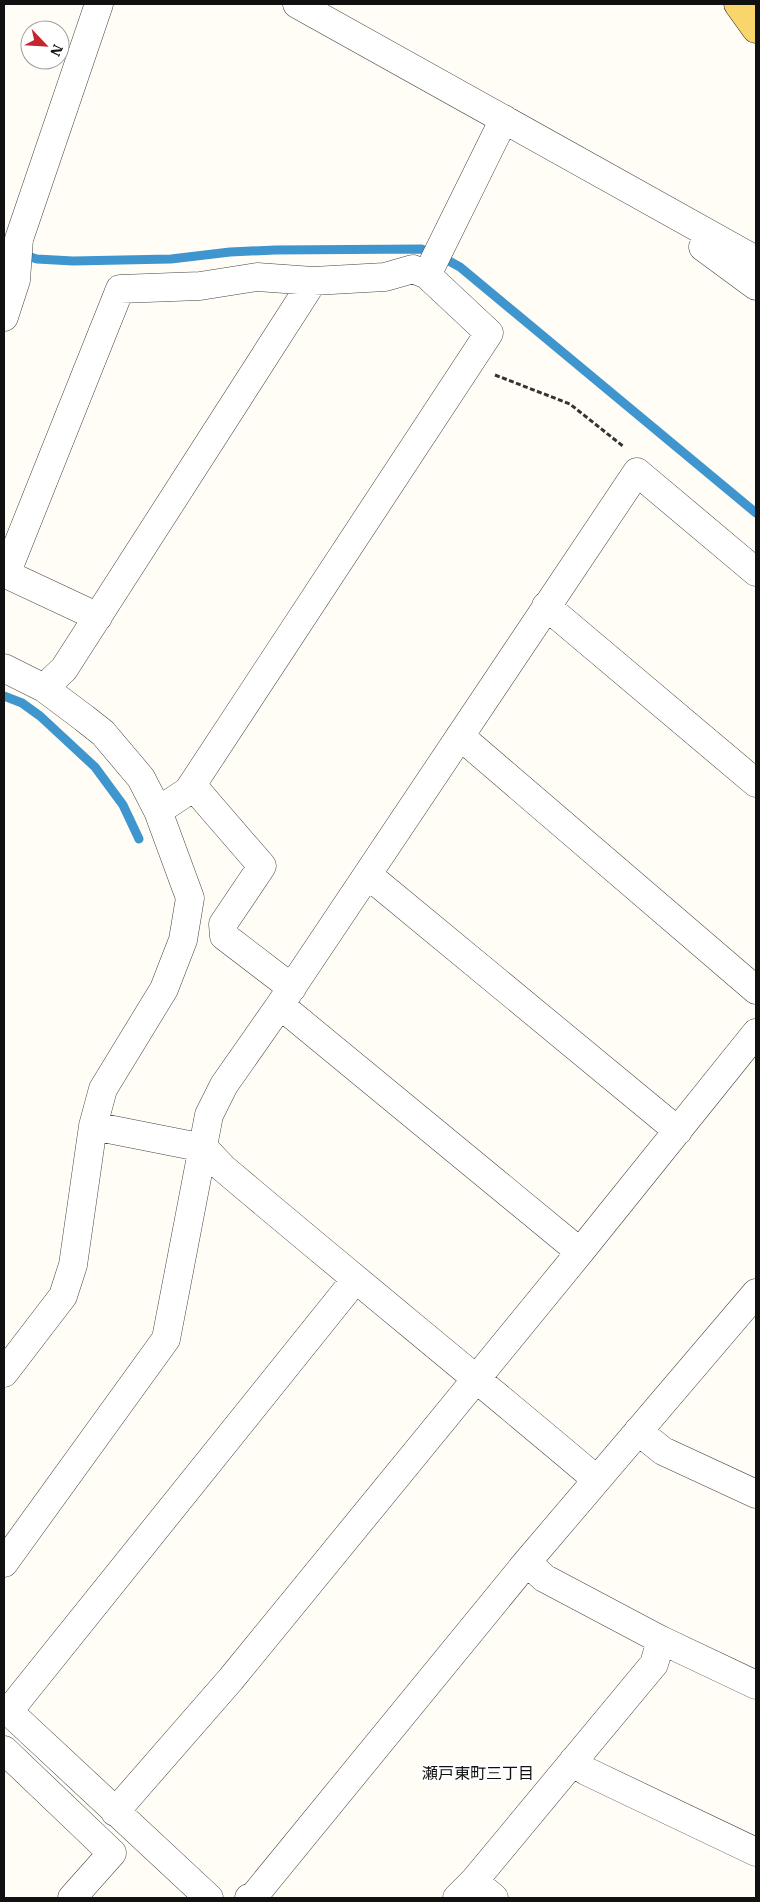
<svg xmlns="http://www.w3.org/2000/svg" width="760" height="1902" viewBox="0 0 760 1902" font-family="'IBM Plex Serif','Noto Sans JP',serif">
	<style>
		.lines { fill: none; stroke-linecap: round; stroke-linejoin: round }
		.stream { stroke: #3f96cf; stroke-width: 9 }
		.minor-casing { stroke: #444; stroke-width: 29 }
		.major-casing { stroke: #222; stroke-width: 29 }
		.path { stroke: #333; stroke-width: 3; stroke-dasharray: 5 2.5; stroke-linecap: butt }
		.minor { stroke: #fff; stroke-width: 28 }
		.major { stroke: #f9d66b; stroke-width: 28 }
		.labels { text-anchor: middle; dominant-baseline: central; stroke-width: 5; stroke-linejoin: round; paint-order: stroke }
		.neighbourhood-label { font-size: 16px; fill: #111; stroke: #fff }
	</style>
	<rect width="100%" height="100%" fill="#fffdf5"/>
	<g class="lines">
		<path class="stream" d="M4,249L37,259L73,261L171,259L230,252L275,250L422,249L449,261L460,267L756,513
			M4,696L22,703L40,716L95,767L123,805L139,839"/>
		<defs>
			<path id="minor" d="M297,4L756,260
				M703,247L756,286
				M4,317L16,280L19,239L99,4
				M546,606L756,783
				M98,617L6,574L120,289L200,286L257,277L313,281L385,277L413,269L427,275L504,119
				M4,668L44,688L84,718L103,733L141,778L158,811L190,898L183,940L164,989L103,1089L93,1126L73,1265L63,1296L4,1373
				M44,688L64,669L313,281
				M460,736L756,990
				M192,785L262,866L223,924L224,936L292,988
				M158,811L188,791L489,333L427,275
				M368,875L678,1131
				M280,1005L580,1252
				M93,1126L204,1148L223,1168C347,1273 473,1375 596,1479
				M638,1431L663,1451L756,1494
				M527,1562L544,1578L661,1640L756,1685
				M4,1563L166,1339L209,1115L224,1085L280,1005L637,472L756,572
				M4,1707L209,1898
				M9,1711L355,1280
				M4,1750L112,1853L72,1898
				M573,1761L586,1771L756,1852
				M115,1812L231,1679L580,1252L756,1033
				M474,1881L494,1898
				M249,1898L254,1896L527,1562L756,1293
				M457,1898L474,1881L654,1664L661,1640"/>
			<path id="major" d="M738,4L756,29"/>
		</defs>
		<use href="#minor" class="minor-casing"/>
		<use href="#major" class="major-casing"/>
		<path class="path" d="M495,375L570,404L624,447"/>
		<use href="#minor" class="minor"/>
		<use href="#major" class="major"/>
	</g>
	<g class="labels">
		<g class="neighbourhood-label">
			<text x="478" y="1773">瀬戸東町三丁目</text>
		</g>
	</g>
	<rect width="760" height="1902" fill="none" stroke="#111111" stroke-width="10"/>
	<g transform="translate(45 45) rotate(115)"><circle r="24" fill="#ffffff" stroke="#a0a0a0"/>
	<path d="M0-4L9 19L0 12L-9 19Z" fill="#c4262e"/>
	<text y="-8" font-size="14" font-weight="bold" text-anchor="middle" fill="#111111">N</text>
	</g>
</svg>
